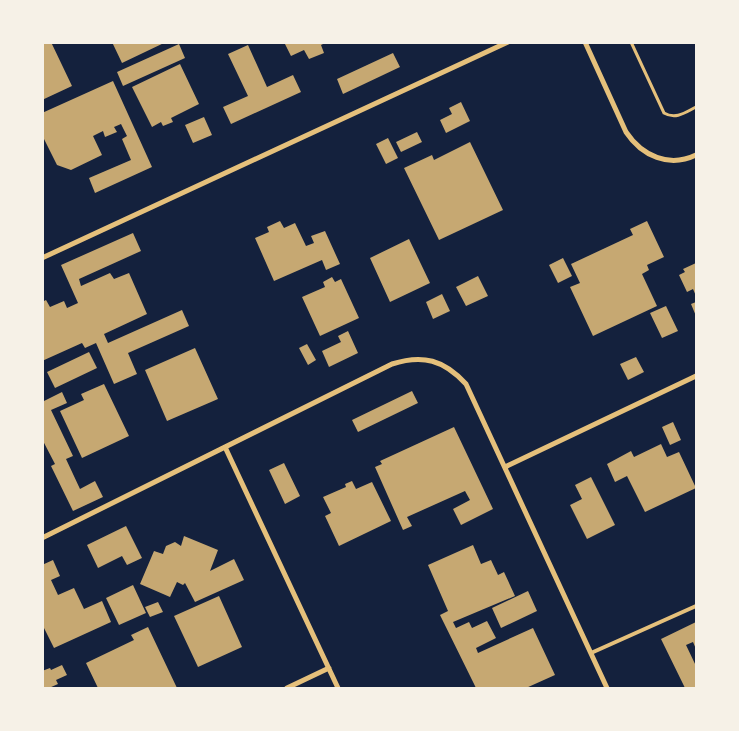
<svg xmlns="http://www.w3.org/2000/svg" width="739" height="731" viewBox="0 0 739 731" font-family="'Exo 2',sans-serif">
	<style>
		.building { fill: #c6a872 }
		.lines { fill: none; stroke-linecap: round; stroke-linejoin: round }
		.path { stroke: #e5c07b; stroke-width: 3 }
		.service { stroke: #e5c07b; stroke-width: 4 }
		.minor { stroke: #e5c07b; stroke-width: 5 }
	</style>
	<rect width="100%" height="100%" fill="#14213d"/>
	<path class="building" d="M42,42H51L72,86L42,100Z
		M112,42H166L122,63Z
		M284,42H327L321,45L324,53L309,59L304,50L291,56Z
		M179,44L185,58L123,86L117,72Z
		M248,45L267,87L293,75L301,92L231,124L223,107L248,96L228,54Z
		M393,53L400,67L343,94L337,79Z
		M180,64L199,104L171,118L173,122L163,126L161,122L152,127L132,87Z
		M113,81L152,167L95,193L89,178L131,160L122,139L127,136L121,124L114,127L117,132L105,137L103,131L93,136L102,155L71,170L57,165L42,135V113Z
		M461,102L470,121L446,133L440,120L452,114L449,108Z
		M204,117L212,135L193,143L185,125Z
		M417,132L422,142L401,152L396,142Z
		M388,138L398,158L386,164L376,144Z
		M470,142L503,210L439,240L404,168L432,155L434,160Z
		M280,221L284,228L295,223L306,246L314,243L311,236L325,231L340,264L326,270L322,260L274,281L255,238L269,232L267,227Z
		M647,221L664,257L647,265L649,270L642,274L657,306L593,336L570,287L580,283L571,264L633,235L630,229Z
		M133,233L141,251L79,279L81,286L110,273L114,279L129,273L147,314L104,334L108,343L182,310L189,326L128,353L137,374L114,384L96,343L85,348L82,343L42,361V302L46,300L50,307L64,301L67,308L78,303L61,265Z
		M409,239L430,283L390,302L370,258Z
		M563,258L572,276L558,283L549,265Z
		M696,263V296L693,289L687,292L679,275L685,272L683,269Z
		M478,276L488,296L466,306L456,287Z
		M332,277L335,282L341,279L359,318L320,336L302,297L325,287L323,282Z
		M442,294L450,311L433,319L426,302Z
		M696,302V316L691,304Z
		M666,306L678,331L662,338L650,313Z
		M348,331L358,353L329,367L322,351L341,342L338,336Z
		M307,344L316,360L308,365L299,348Z
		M195,348L218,399L167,421L145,370Z
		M89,352L97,368L55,388L47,372Z
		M636,357L644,372L628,380L620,364Z
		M104,384L129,436L82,458L60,411L84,400L81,394Z
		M412,391L418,403L358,432L352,420Z
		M62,392L67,403L51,410L73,456L66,459L80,489L95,481L103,497L73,511L51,466L55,464L42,439V402Z
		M673,422L681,440L670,445L662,427Z
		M454,427L493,509L461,525L453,509L470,500L465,491L407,517L412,526L403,530L375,467L382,464L380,461Z
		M661,444L667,457L679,452L696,488L645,512L627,476L615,482L607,464L631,451L634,457Z
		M284,463L300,496L285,504L269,470Z
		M591,477L615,525L587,539L570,505L582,499L575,485Z
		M352,481L356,489L372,482L391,521L339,546L325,516L331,513L323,497L346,487L345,484Z
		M126,526L142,558L127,565L122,556L98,568L87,545Z
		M184,536L218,550L210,571L234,559L244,580L195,602L185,583L183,585L177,582L170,597L140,584L154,551L163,554L166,546L175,542L181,546Z
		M473,545L481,564L491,560L498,575L504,572L515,596L453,622L456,628L469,622L472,628L487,621L496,638L476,648L478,653L533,628L555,675L526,688H476L440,615L448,611L428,565Z
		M53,560L60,576L51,580L58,595L74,588L84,609L102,601L111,622L54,648L42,624V565Z
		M133,585L146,613L119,625L106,598Z
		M528,591L537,611L501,628L492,608Z
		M219,596L242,647L198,667L174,616Z
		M158,602L163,612L150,617L145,607Z
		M696,622V649L693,642L686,645L696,666V688H685L661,639Z
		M148,627L177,688H98L86,663L134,640L131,635Z
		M62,665L67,675L56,680L58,684L49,688H42V671L50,668L51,670Z"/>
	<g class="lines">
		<path class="path" d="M631,42L664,113C676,120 686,112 696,107"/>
		<path class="service" d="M591,653L696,606"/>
		<path class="minor" d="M585,42L626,132C642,156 669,168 696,155
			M42,258L508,42
			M225,447L338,688
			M505,467L696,376
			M42,538L392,364C423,354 444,360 466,384L607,688
			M287,688L329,668"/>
	</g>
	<rect width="739" height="731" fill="none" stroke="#f6f1e7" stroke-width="88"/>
</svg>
